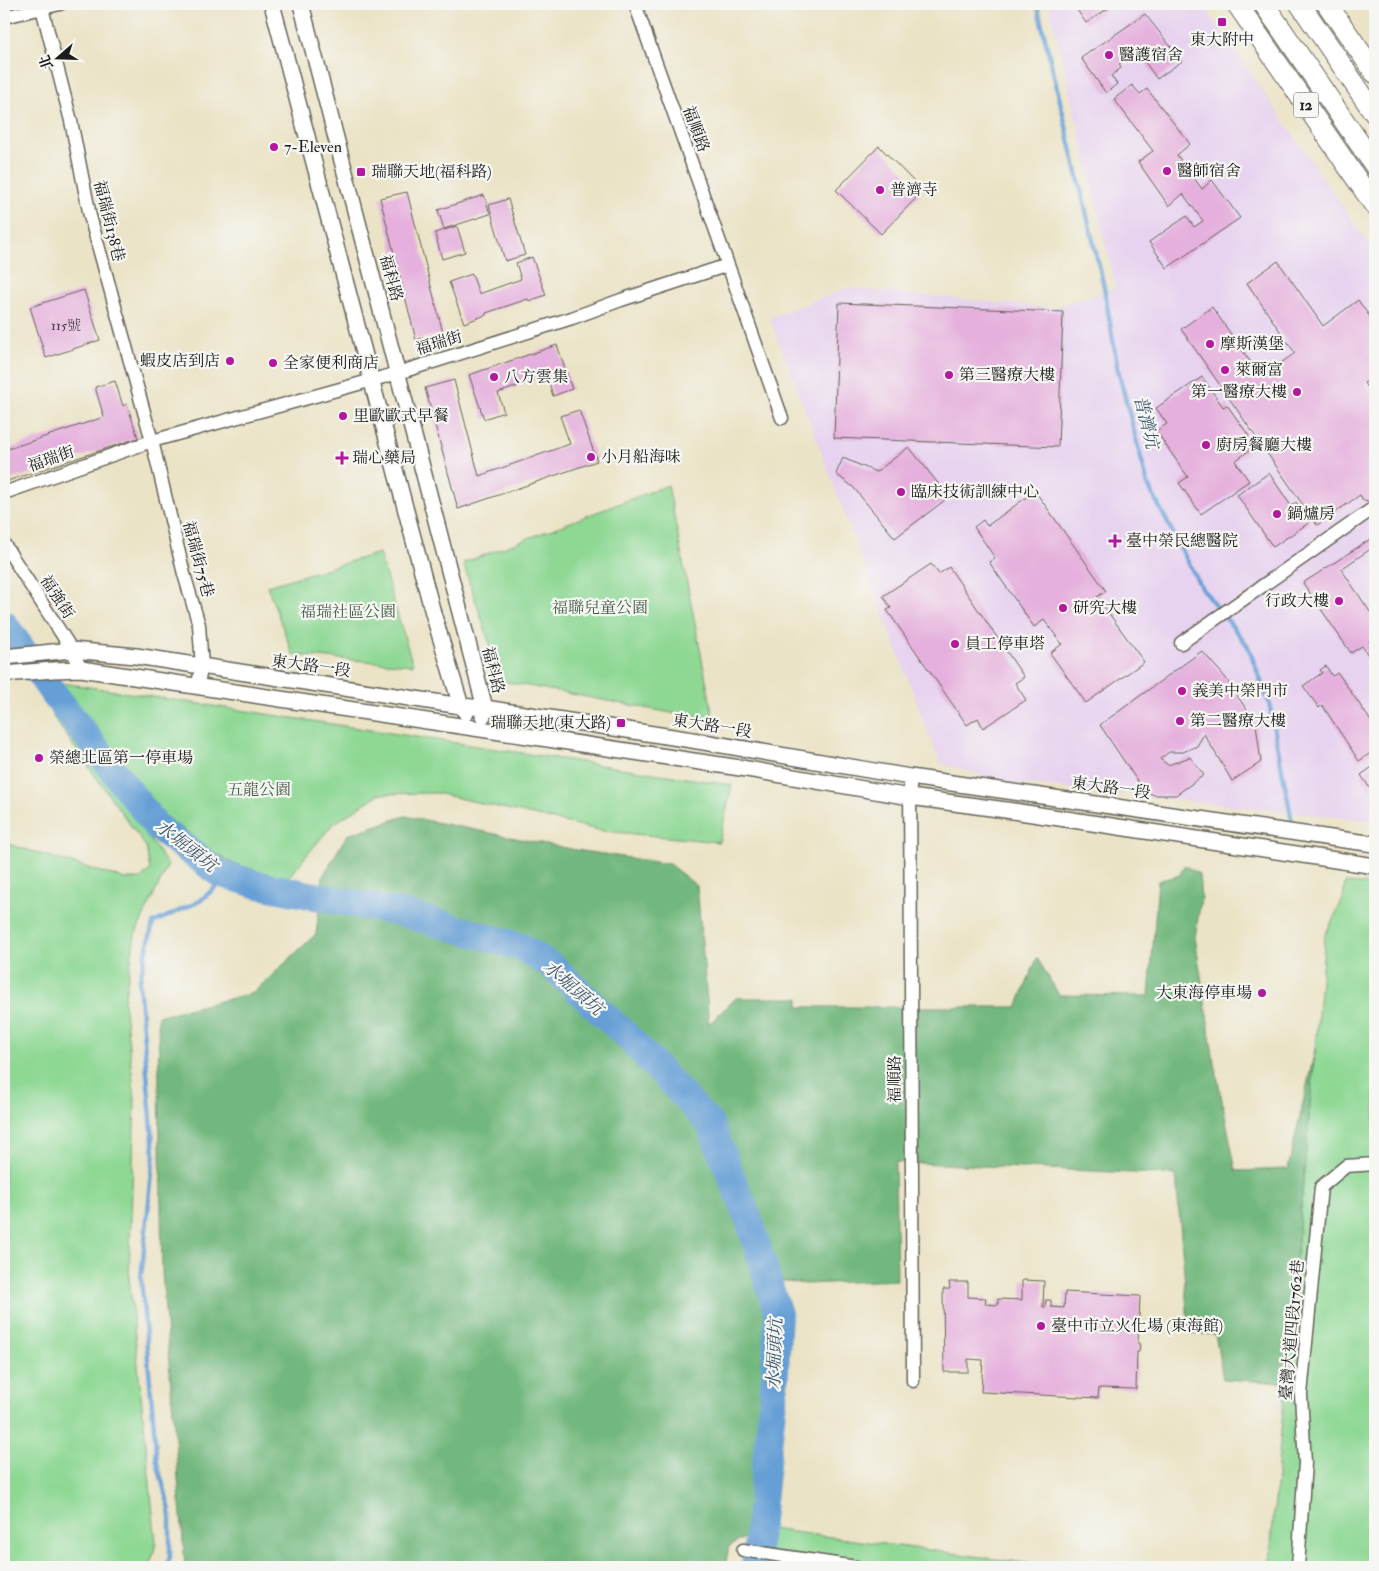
<svg xmlns="http://www.w3.org/2000/svg" width="1379" height="1571" viewBox="0 0 1379 1571" font-family="'IM FELL Double Pica','Noto Serif TC',serif">
	<style>
		.built { fill: #e7d2ef }
		.green { fill: #8ed894; stroke: #557a58 }
		.forest { fill: #72b87e; stroke: #476a4d }
		.lines { fill: none; stroke-linecap: round; stroke-linejoin: round }
		.stream { stroke: #659fd5; stroke-width: 4.5 }
		.river { stroke: #659fd5; stroke-width: 28 }
		.building { fill: #e5b0dd }
		.minor-casing { stroke: #646258; stroke-width: 15 }
		.tertiary-casing { stroke: #646258; stroke-width: 18 }
		.primary-casing { stroke: #646258; stroke-width: 22 }
		.minor { stroke: #fff; stroke-width: 12 }
		.tertiary { stroke: #fff; stroke-width: 15 }
		.primary { stroke: #fff; stroke-width: 20 }
		.poi-dot { fill: #b5179e; stroke: #f6f6f2; stroke-width: 2 }
		.labels { text-anchor: middle; dominant-baseline: central; stroke-width: 4.5; stroke-linejoin: round; paint-order: stroke }
		.number-label { font-size: 14px; fill: #4e414c }
		.shield { fill: #f6f6f2; stroke: #5d5d5c; stroke-width: 1 }
		.shield-label { font-size: 15px; font-weight: bold; fill: #1c1c1c }
		.poi-label { font-size: 16px; fill: #1c1c1c; stroke: #f6f6f2; text-anchor: start }
		.street-label { font-size: 16px; fill: #1c1c1c; stroke: #f6f6f2 }
		.park-label { font-size: 16px; fill: #445e46; stroke: #f6f6f2 }
		.water-label { font-size: 18px; font-style: italic; fill: #3d576f; stroke: #f6f6f2 }
	</style>
	<rect width="100%" height="100%" fill="#f6f6f2"/>
	<filter id="ink" filterUnits="userSpaceOnUse"><feTurbulence type="fractalNoise" baseFrequency=".02" numOctaves="2"/><feDisplacementMap in="SourceGraphic" scale="10" xChannelSelector="R" yChannelSelector="G"/><feConvolveMatrix kernelMatrix="1 2 1 2 8 2 1 2 1" color-interpolation-filters="sRGB"/></filter>
	<filter id="wash" filterUnits="userSpaceOnUse"><feTurbulence type="fractalNoise" baseFrequency=".0096" numOctaves="4" result="noise"/><feDisplacementMap in="SourceGraphic" scale="20" xChannelSelector="R" yChannelSelector="G"/><feGaussianBlur stdDeviation="1.12" result="paint"/><feColorMatrix in="noise" values="0 0 0 0 0 0 0 0 0 0 0 0 0 0 0 0 0 1.4 0 .05"/><feComposite in="paint" operator="in"/></filter>
	<g filter="url(#wash)">
		<rect width="100%" height="100%" fill="#ebe3c6"/>
		<path class="built" d="M1049,4H1203L1375,253V821L1005,782L940,763L770,318L847,288L1052,308L1116,288Z"/>
		<path class="green" d="M668,485L714,721L502,681L463,563Z
			M379,553L413,665L293,655L267,586Z
			M56,682L732,785L719,842L603,831L436,793L379,794L332,825L287,879L251,874L215,853L180,827L165,823Z
			M55,706L168,865L135,935L124,1002L135,1099L129,1277L156,1543L150,1567H4V843L125,879H140L150,870L146,847L53,717Z
			M1345,883L1375,885V1567H1269L1325,935L1343,899Z
			M763,1528L1056,1567H756Z"/>
		<path class="forest" d="M405,816L576,850L669,864L697,886L709,1024L736,998H799V1007H1017L1037,958L1059,995L1149,996L1158,881L1180,875L1184,865L1199,874L1201,899L1195,937L1213,1055L1236,1171L1288,1169L1315,1050L1285,1383L1223,1379L1215,1334H1189L1176,1175L895,1162L897,1280L806,1284L777,1281L783,1325V1426L763,1528L729,1546L725,1567H185L162,1272L158,1016L253,993L316,934L323,876L347,835Z"/>
		<g class="lines">
			<path class="stream" d="M1037,4L1104,287L1118,370L1148,485L1201,587L1248,646L1269,703L1292,821
				M166,1567L170,1557V1510L157,1463L141,1278L154,1153L139,983L153,923L200,901L228,876"/>
			<path class="river" d="M4,624L53,693L157,827L219,873L259,885L402,913L521,947L553,967L630,1039L710,1124L749,1220L778,1314L774,1389L755,1567"/>
		</g>
		<g id="blocks">
			<path class="building" d="M1073,4H1115L1086,23Z
				M1145,14L1182,61L1157,79L1138,52L1119,64L1121,68L1111,76L1117,84L1106,93L1081,58Z
				M1132,85L1140,94L1147,89L1190,144L1177,155L1202,189L1212,180L1240,218L1167,268L1149,242L1187,216L1194,227L1203,221L1183,194L1169,206L1138,162L1153,151L1114,99Z
				M879,146L923,191L881,234L836,190Z
				M407,192L443,333L416,340L380,198Z
				M484,195L490,214L444,229L438,210Z
				M508,199L525,255L505,261L489,205Z
				M457,226L465,252L442,259L435,233Z
				M532,257L546,295L529,301L528,299L486,313V315L464,323L449,282L472,274L479,294L521,279L516,263Z
				M1278,261L1323,326L1358,300L1375,324V375L1364,383L1375,400V484L1373,486L1375,489V513L1368,501L1363,500L1360,495L1317,525L1181,329L1212,307L1261,377L1295,353L1247,283Z
				M84,290L100,340L46,358L30,307Z
				M839,303L1063,312L1058,447L834,438Z
				M557,345L572,389L553,396L547,376L498,393L504,412L484,419L469,375Z
				M1202,377L1223,407L1227,405L1249,436L1243,440L1250,450L1235,461L1249,481L1201,514L1179,483L1188,477L1156,431L1167,424L1156,408Z
				M454,380L479,476L570,444L560,416L579,410L597,461L458,509L425,388Z
				M115,381L123,406L127,404L138,438L4,482V438L8,449L104,417L95,387Z
				M909,447L949,497L895,538L853,487L836,474L843,458L876,472Z
				M1269,473L1291,506L1296,502L1310,522L1273,547L1237,495Z
				M1035,491L1106,591L1097,597L1144,662L1086,703L1050,653L1062,644L1044,620L1034,627L989,562L995,558L974,527L983,520L987,526Z
				M1375,536V546L1341,569L1375,619V637L1369,641L1375,651V665L1362,646L1351,653L1303,583Z
				M931,564L939,574L949,567L1024,677L1015,683L1026,700L983,728L978,718L967,725L887,610L891,608L883,596Z
				M1202,651L1225,677L1256,724L1261,762L1232,781L1204,734L1197,746L1183,752H1169L1160,759L1168,765L1190,757L1204,775L1176,795H1154L1144,791L1100,725Z
				M1326,666L1332,676L1338,673L1375,727V750L1359,761L1322,705L1319,708L1303,686L1322,673L1320,670Z
				M1375,765V796L1361,775Z
				M1022,1280L1044,1281L1043,1307H1045L1046,1300H1051V1307L1064,1308L1065,1292L1140,1296L1138,1344H1140L1139,1352H1137L1136,1389L1099,1388L1098,1398L981,1392L983,1360L968,1359V1372H944L943,1289H950L949,1282H968V1297L986,1298L985,1304L998,1305V1299L1022,1300Z"/>
		</g>
	</g>
	<g filter="url(#ink)">
		<use href="#blocks" fill-opacity="0" stroke="#646258" stroke-width="1"/>
		<g class="lines">
			<defs>
				<path id="minor" d="M635,4L728,265
					M42,8L71,121L90,216L152,441L184,574L199,625L202,667L197,686
					M4,17L60,4
					M4,493L152,441L398,373L572,318L621,300L728,265L782,418
					M4,544L72,650L81,669
					M1181,643L1375,507
					M910,777L913,1381
					M743,1550L856,1567
					M1298,1567L1305,1463L1301,1395L1321,1187L1346,1166L1375,1164"/>
				<path id="tertiary" d="M272,4L433,613L461,706L466,713
					M301,4L485,708L483,716
					M4,657L72,650L136,656L461,706L485,708L692,740L910,777L1345,840L1375,844
					M4,674L53,670L81,669L747,769L910,797L1013,811L1375,866"/>
				<path id="primary" d="M1237,4L1375,206
					M1264,4L1375,166
					M1300,4L1375,114
					M1327,4L1375,73"/>
			</defs>
			<use href="#minor" class="minor-casing"/>
			<use href="#tertiary" class="tertiary-casing"/>
			<use href="#primary" class="primary-casing"/>
			<use href="#minor" class="minor"/>
			<use href="#tertiary" class="tertiary"/>
			<use href="#primary" class="primary"/>
		</g>
	</g>
	<g class="poi-dot">
		<rect x="1217" y="17" width="10" height="10" rx="2.5"/>
		<circle cx="1109" cy="55" r="5"/>
		<circle cx="274" cy="147" r="5"/>
		<circle cx="1167" cy="171" r="5"/>
		<rect x="356" y="167" width="10" height="10" rx="2.5"/>
		<circle cx="880" cy="190" r="5"/>
		<circle cx="1210" cy="344" r="5"/>
		<circle cx="230" cy="361" r="5"/>
		<circle cx="273" cy="363" r="5"/>
		<circle cx="1225" cy="370" r="5"/>
		<circle cx="949" cy="375" r="5"/>
		<circle cx="494" cy="377" r="5"/>
		<circle cx="1297" cy="392" r="5"/>
		<circle cx="343" cy="416" r="5"/>
		<circle cx="1206" cy="445" r="5"/>
		<circle cx="591" cy="457" r="5"/>
		<path d="M339.5 450.5h5v5h5v5h-5v5h-5v-5h-5v-5h5z"/>
		<circle cx="901" cy="492" r="5"/>
		<circle cx="1277" cy="514" r="5"/>
		<path d="M1112.5 533.5h5v5h5v5h-5v5h-5v-5h-5v-5h5z"/>
		<circle cx="1339" cy="601" r="5"/>
		<circle cx="1063" cy="608" r="5"/>
		<circle cx="955" cy="644" r="5"/>
		<circle cx="1182" cy="691" r="5"/>
		<circle cx="1180" cy="721" r="5"/>
		<rect x="616" y="718" width="10" height="10" rx="2.5"/>
		<circle cx="39" cy="758" r="5"/>
		<circle cx="1262" cy="993" r="5"/>
		<circle cx="1041" cy="1326" r="5"/>
	</g>
	<g class="labels">
		<g class="number-label">
			<text x="66" y="325">115號</text>
		</g>
		<rect class="shield" x="1293.5" y="92.5" width="25" height="25" rx="4"/>
		<g class="shield-label">
			<text x="1306" y="105">12</text>
		</g>
		<g class="poi-label">
			<text x="1222" y="40" text-anchor="middle">東大附中</text>
			<text x="1119" y="55">醫護宿舍</text>
			<text x="284" y="147">7-Eleven</text>
			<text x="1177" y="171">醫師宿舍</text>
			<text x="371" y="172">瑞聯天地(福科路)</text>
			<text x="890" y="190">普濟寺</text>
			<text x="1220" y="344">摩斯漢堡</text>
			<text x="220" y="361" text-anchor="end">蝦皮店到店</text>
			<text x="283" y="363">全家便利商店</text>
			<text x="1235" y="370">萊爾富</text>
			<text x="959" y="375">第三醫療大樓</text>
			<text x="504" y="377">八方雲集</text>
			<text x="1287" y="392" text-anchor="end">第一醫療大樓</text>
			<text x="353" y="416">里歐歐式早餐</text>
			<text x="1216" y="445">廚房餐廳大樓</text>
			<text x="601" y="457">小月船海味</text>
			<text x="352" y="458">瑞心藥局</text>
			<text x="911" y="492">臨床技術訓練中心</text>
			<text x="1287" y="514">鍋爐房</text>
			<text x="1126" y="541">臺中榮民總醫院</text>
			<text x="1329" y="601" text-anchor="end">行政大樓</text>
			<text x="1073" y="608">研究大樓</text>
			<text x="965" y="644">員工停車塔</text>
			<text x="1192" y="691">義美中榮門市</text>
			<text x="1190" y="721">第二醫療大樓</text>
			<text x="611" y="723" text-anchor="end">瑞聯天地(東大路)</text>
			<text x="49" y="758">榮總北區第一停車場</text>
			<text x="1252" y="993" text-anchor="end">大東海停車場</text>
			<text x="1051" y="1326">臺中市立火化場 (東海館)</text>
		</g>
		<g class="street-label">
			<text transform="translate(696 129) rotate(70)">福順路</text>
			<text transform="translate(109 221) rotate(76)">福瑞街138巷</text>
			<text transform="translate(391 278) rotate(75)">福科路</text>
			<text transform="translate(439 343) rotate(-17)">福瑞街</text>
			<text transform="translate(51 459) rotate(-19)">福瑞街</text>
			<text transform="translate(198 559) rotate(75)">福瑞街75巷</text>
			<text transform="translate(57 597) rotate(57)">福強街</text>
			<text transform="translate(311 666) rotate(8)">東大路一段</text>
			<text transform="translate(493 670) rotate(76)">福科路</text>
			<text transform="translate(712 726) rotate(9)">東大路一段</text>
			<text transform="translate(1111 788) rotate(8)">東大路一段</text>
			<text transform="translate(895 1079) rotate(-90)">福順路</text>
			<text transform="translate(1292 1330) rotate(-85)">臺灣大道四段1762巷</text>
		</g>
		<g class="park-label">
			<text x="600" y="608">福聯兒童公園</text>
			<text x="348" y="612">福瑞社區公園</text>
			<text x="259" y="790">五龍公園</text>
		</g>
		<g class="water-label">
			<text transform="translate(1146 422) rotate(76)">普濟坑</text>
			<text transform="translate(186 846) rotate(38)">水堀頭坑</text>
			<text transform="translate(573 988) rotate(41)">水堀頭坑</text>
			<text transform="translate(775 1354) rotate(-88)">水堀頭坑</text>
		</g>
	</g>
	<rect width="1379" height="1571" fill="none" stroke="#f6f6f2" stroke-width="20"/>
	<g transform="translate(58 58) rotate(250)" stroke="#f6f6f2" stroke-width="4" paint-order="stroke">
	<path d="M0-4L9 19L0 12L-9 19Z" fill="#1c1c1c"/>
	<text y="-8" font-size="14" font-weight="bold" text-anchor="middle" fill="#1c1c1c">北</text>
	</g>
</svg>
